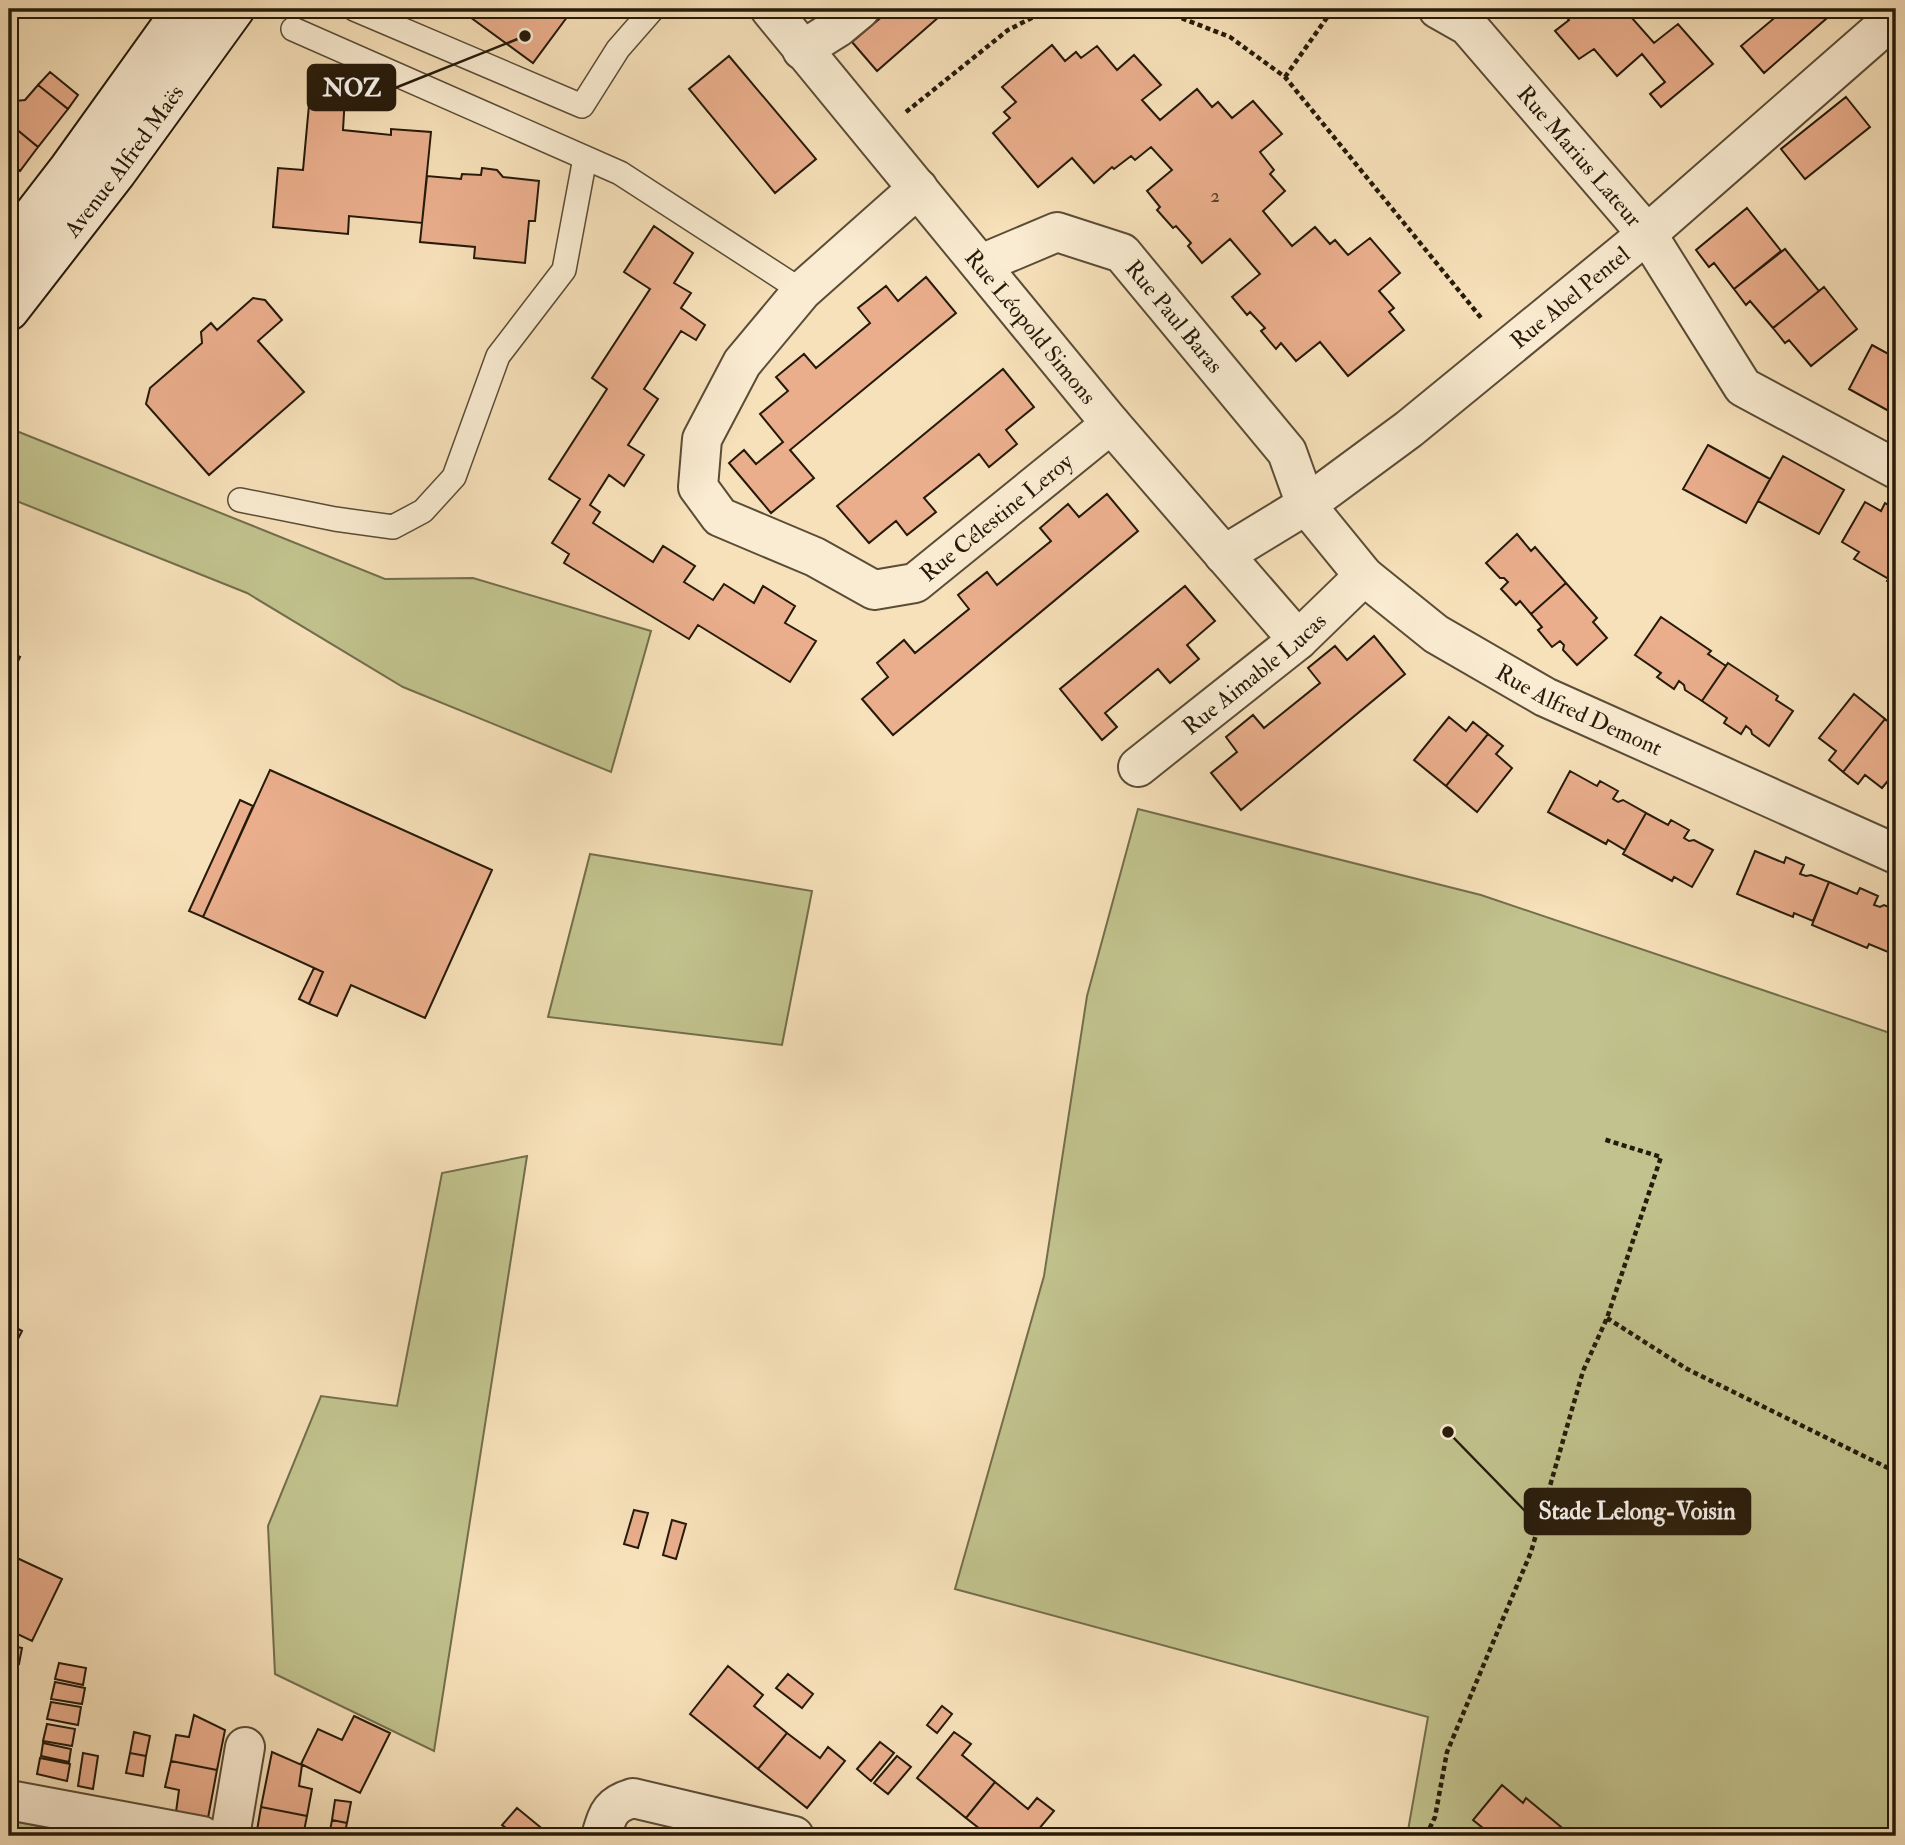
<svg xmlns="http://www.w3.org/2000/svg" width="1905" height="1845" viewBox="0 0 1905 1845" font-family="'IM FELL Double Pica',serif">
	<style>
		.green { fill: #c1c28d; stroke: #736e4c; stroke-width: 2 }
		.building { fill: #eaae8c; stroke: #251a0a; stroke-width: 2 }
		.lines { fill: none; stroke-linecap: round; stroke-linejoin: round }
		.service-casing { stroke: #5a4c36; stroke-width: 26 }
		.minor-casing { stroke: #5a4c36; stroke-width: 42 }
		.secondary-casing { stroke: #251a0a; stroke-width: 42 }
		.path { stroke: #251a0a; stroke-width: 4.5; stroke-dasharray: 5 3.5; stroke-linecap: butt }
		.service { stroke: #faecd2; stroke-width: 23 }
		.minor { stroke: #faecd2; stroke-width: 38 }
		.secondary { stroke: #faecd2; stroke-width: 38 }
		.labels { text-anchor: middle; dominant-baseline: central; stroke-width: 5; stroke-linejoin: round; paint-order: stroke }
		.number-label { font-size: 19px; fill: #563f2a }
		.street-label { font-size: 23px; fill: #251a0a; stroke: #faecd2 }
		.leader { fill: none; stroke: #251a0a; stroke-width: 2.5 }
		.callout-dot { fill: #251a0a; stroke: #faecd2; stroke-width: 2.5 }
		.callout { fill: #251a0a; stroke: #251a0a; stroke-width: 2.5 }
		.callout-label { font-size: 24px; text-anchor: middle; font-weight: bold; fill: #fff }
	</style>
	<rect width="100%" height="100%" fill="#f7e1ba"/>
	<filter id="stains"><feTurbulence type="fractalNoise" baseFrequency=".00286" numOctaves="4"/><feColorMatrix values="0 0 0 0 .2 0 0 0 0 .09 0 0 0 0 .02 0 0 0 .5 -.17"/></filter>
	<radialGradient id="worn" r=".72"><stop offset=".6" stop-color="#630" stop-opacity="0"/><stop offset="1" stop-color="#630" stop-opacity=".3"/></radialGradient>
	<path class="green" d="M9,428L385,579L473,578L651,631L611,772L403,687L247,593L9,498Z
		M1138,809L1481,895L1896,1035V1836H1407L1428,1717L955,1589L1044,1276L1087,996Z
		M590,854L812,891L782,1045L548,1017Z
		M527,1156L434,1751L275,1674L268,1526L321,1396L397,1406L442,1173Z
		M9,1820L86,1836H9Z"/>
	<path class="building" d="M47,9H67L60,18Z
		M459,9H573L533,63Z
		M891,9H948L877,71L852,42Z
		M1560,9H1624L1654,43L1678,24L1713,64L1661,107L1650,94L1665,82L1642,54L1617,76L1594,49L1579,59L1555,31L1569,20Z
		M1785,9H1820L1827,18L1764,73L1741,46Z
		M1052,45L1065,61L1076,52L1081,58L1097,46L1117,70L1134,55L1161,85L1142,100L1160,120L1197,89L1212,107L1218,102L1232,118L1253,101L1282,134L1260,152L1274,170L1270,174L1285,191L1263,211L1292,246L1315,227L1330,244L1335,240L1348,255L1370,238L1400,273L1379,291L1394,308L1389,312L1404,330L1348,376L1320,342L1296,361L1281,343L1276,349L1261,331L1265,328L1250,312L1247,315L1232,297L1260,274L1230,239L1202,263L1188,246L1191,243L1176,226L1173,228L1157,210L1160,207L1147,191L1172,170L1151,147L1135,160L1131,156L1114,169L1112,167L1094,183L1072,158L1038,187L993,133L1010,118L1004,112L1016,102L1002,87Z
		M729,56L816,159L775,193L689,89Z
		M50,72L78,95L68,109L38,85Z
		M38,85L68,109L38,147L9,123V96L15,101L25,100Z
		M310,94L345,96L343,130L391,135V129L431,132L422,223L349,216L348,234L273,227L278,168L303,170Z
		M1846,97L1870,127L1805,179L1781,149Z
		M9,123L38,147L20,171L9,162Z
		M482,168L497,170L503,177L539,181L535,221H529L525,263L474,258L475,247L420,242L427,176L461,179L462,174L481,175Z
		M1747,208L1781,251L1734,289L1714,263L1709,267L1696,250Z
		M654,226L693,253L674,283L691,293L681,308L705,325L696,340L681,331L644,389L658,399L628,445L644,455L624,486L609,475L590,505L600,512L593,523L653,562L663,546L695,566L684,582L713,600L724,584L754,603L763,586L795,606L785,623L816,641L790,682L698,625L689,639L564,563L569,554L552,543L580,499L549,479L607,389L592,378L650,289L624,272Z
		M1785,249L1819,291L1773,328L1750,301L1746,305L1734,289Z
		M926,277L956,313L790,450L814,478L771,513L729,463L744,450L756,464L783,442L760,414L788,391L776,377L804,354L816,368L870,323L858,308L886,286L898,301Z
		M1824,287L1857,329L1811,366L1789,340L1785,343L1773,328Z
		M253,298L265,300L282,320L258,341L304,392L209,475L146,404L150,388L202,343L201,332L211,323L217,330Z
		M1872,345L1896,358V415L1849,389Z
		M1003,369L1034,407L1006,430L1017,444L989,467L979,454L924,498L936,512L907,535L896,521L869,543L837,506Z
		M1708,445L1770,479L1746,523L1683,489Z
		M1783,456L1844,490L1819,534L1758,501Z
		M1107,494L1138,531L893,735L862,699L888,677L877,663L904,640L915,653L969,609L958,595L987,572L997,585L1051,541L1040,528L1068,504L1079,517Z
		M1865,502L1881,511L1885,503L1896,509V566L1889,579L1854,559L1859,552L1842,542Z
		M1517,534L1531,551L1535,547L1566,583L1531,614L1520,601L1516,605L1501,589L1508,582L1504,578H1500L1486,563Z
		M1896,566V586L1887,581Z
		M1566,583L1597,618L1593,622L1607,638L1577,665L1563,650L1564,645L1560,641L1552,647L1538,630L1542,627L1531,614Z
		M1185,586L1215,621L1187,645L1199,659L1170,683L1158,669L1105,713L1117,727L1102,740L1060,689Z
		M1661,617L1711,651L1708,654L1726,666L1702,701L1685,690L1684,685L1679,681L1674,689L1657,677L1661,673L1635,655Z
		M1374,636L1405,674L1241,810L1211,773L1237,752L1226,737L1253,715L1264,728L1320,683L1308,668L1335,646L1347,660Z
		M9,651L20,657L9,681Z
		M1728,663L1778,696L1776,700L1793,711L1769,746L1752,734L1751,730L1746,726L1741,734L1724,723L1727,718L1702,701Z
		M1854,694L1885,719L1843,772L1829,760L1836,751L1819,738Z
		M1449,717L1466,731L1473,722L1488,734L1446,786L1414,760Z
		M1885,719L1896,728V771L1882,788L1865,775L1858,784L1843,772Z
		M1488,734L1503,746L1496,754L1512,768L1477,812L1446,786Z
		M270,770L492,870L425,1018L351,985L337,1016L309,1004L323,972L203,917Z
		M1570,771L1597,786L1600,781L1618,791L1613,799L1618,802L1623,800L1646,813L1625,850L1608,840L1606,844L1548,812Z
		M240,800L253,806L203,917L189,911Z
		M1646,813L1668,825L1671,820L1689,830L1684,838L1689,841L1694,840L1713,850L1692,887L1674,877L1672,881L1623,854Z
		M1755,851L1784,863L1786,857L1804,865L1800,874L1806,876L1811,875L1829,882L1813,921L1794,913L1793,917L1737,894Z
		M1829,882L1857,894L1860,888L1878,896L1874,905L1880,907L1884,905L1896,910V932L1888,952L1869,944L1867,948L1812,925Z
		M314,968L323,972L309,1004L299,999Z
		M9,1324L22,1331L14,1347L9,1344Z
		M634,1510L648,1513L638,1548L624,1544Z
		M672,1520L686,1524L676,1559L663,1555Z
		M17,1558L62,1579L32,1641L9,1630V1575Z
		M9,1645L22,1648L19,1664L9,1662Z
		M59,1663L86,1668L83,1685L55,1679Z
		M728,1666L763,1695L754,1706L787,1733L758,1769L690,1714Z
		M9,1668L18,1670L15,1686L9,1684Z
		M788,1674L813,1694L802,1708L776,1688Z
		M55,1682L85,1688L82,1704L51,1699Z
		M9,1692L15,1693L11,1709H9Z
		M51,1702L81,1707L78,1725L47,1719Z
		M942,1706L952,1714L937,1733L927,1725Z
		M194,1715L225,1730L217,1770L171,1761L176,1735L189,1737Z
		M354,1716L390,1733L360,1793L301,1764L318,1729L342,1740Z
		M47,1724L75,1729L72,1746L43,1741Z
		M134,1732L150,1736L146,1756L130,1753Z
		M954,1732L971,1744L962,1755L995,1782L966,1818L917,1778Z
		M787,1733L820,1758L828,1747L845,1761L807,1808L758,1769Z
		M880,1742L894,1753L871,1781L857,1769Z
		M43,1743L71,1749L69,1762L41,1756Z
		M272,1752L302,1765L299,1786L312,1789L307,1816L261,1807Z
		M83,1753L98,1756L93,1789L78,1786Z
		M130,1753L146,1756L143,1776L126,1773Z
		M897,1756L911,1767L888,1794L874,1783Z
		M40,1758L70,1764L67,1781L37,1774Z
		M171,1761L217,1770L208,1818L176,1812L179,1790L165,1787Z
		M995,1782L1028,1809L1037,1798L1054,1811L1033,1836H989L966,1818Z
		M1502,1785L1523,1803L1526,1798L1572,1836H1493L1473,1820Z
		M335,1800L351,1802L347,1823L332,1820Z
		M261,1807L307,1816L303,1836H256Z
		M517,1808L551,1836H512L514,1834L502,1825Z
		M332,1820L347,1823L344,1836H329Z"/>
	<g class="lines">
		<defs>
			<path id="service" d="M354,9L582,106L618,49L653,9
				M293,29L620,173L802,291
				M9,279L146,96L208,9
				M240,500L335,519L393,527L423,511L454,477L498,356L564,270L585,158"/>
			<g id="minor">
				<path id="s1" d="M770,9L1111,424L1298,640"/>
				<path id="s2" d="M1438,9L1468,26L1647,234L1743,387L1896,469"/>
				<path d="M802,50L837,28L860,9"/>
				<path id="s3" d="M918,188L802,291L742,363L702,439L698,487L720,517L815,557L874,590L915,583L1111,424"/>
				<path id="s4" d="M981,264L1057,232L1122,253L1287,452L1306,505L1364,576L1436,634L1545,697L1896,854"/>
				<path id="s5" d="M1224,555L1306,505L1409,429L1647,234L1896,16"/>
				<path id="s6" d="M1138,767L1298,640L1364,576"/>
				<path d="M9,1800L202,1836"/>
				<path d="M230,1836L245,1747"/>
				<path d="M601,1836C608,1814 609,1805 633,1798L794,1836"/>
			</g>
			<g id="secondary">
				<path d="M9,246L69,168L183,9"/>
				<path id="s7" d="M9,311L117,172L235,9"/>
			</g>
		</defs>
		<use href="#service" class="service-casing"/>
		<use href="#minor" class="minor-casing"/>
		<use href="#secondary" class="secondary-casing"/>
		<path class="path" d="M1158,9L1230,37L1285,77L1482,319
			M1285,77L1333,9
			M906,112L1008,30L1049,9
			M1607,1318L1687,1369L1896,1472
			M1426,1836L1435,1817L1447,1752L1531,1552L1583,1371L1607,1318L1661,1157L1603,1139"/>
		<use href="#service" class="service"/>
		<use href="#minor" class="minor"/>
		<use href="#secondary" class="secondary"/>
	</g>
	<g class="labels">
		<g class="number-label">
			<text x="1215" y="196">2</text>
		</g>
		<g class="street-label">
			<text stroke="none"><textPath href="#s2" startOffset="206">Rue Marius Lateur</textPath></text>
			<text stroke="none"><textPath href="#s7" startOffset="189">Avenue Alfred Maës</textPath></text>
			<text stroke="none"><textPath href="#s5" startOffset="432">Rue Abel Pentel</textPath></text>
			<text stroke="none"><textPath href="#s4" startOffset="233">Rue Paul Baras</textPath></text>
			<text stroke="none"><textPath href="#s1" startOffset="411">Rue Léopold Simons</textPath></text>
			<text stroke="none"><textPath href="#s3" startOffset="737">Rue Célestine Leroy</textPath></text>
			<text stroke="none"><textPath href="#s6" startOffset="149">Rue Aimable Lucas</textPath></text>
			<text stroke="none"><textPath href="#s4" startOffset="812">Rue Alfred Demont</textPath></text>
		</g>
	</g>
	<path class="leader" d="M525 36L395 88M1448 1432L1525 1511"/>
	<g class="callout-dot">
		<circle cx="525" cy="36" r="7"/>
		<circle cx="1448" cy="1432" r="7"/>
	</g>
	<g class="callout">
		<rect x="308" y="65" width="87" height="45" rx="7"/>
		<rect x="1525" y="1489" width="225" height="45" rx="7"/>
	</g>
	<g class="callout-label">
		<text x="352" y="96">NOZ</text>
		<text x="1637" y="1519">Stade Lelong-Voisin</text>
	</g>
	<rect width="1905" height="1845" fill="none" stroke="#f7e1ba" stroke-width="35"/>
	<rect x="10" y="10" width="1884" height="1824" fill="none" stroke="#251a0a" stroke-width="3.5"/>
	<rect x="18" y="18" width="1870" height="1810" fill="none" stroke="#251a0a" stroke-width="2"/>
	<rect width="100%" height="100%" filter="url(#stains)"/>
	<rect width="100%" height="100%" fill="url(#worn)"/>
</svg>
